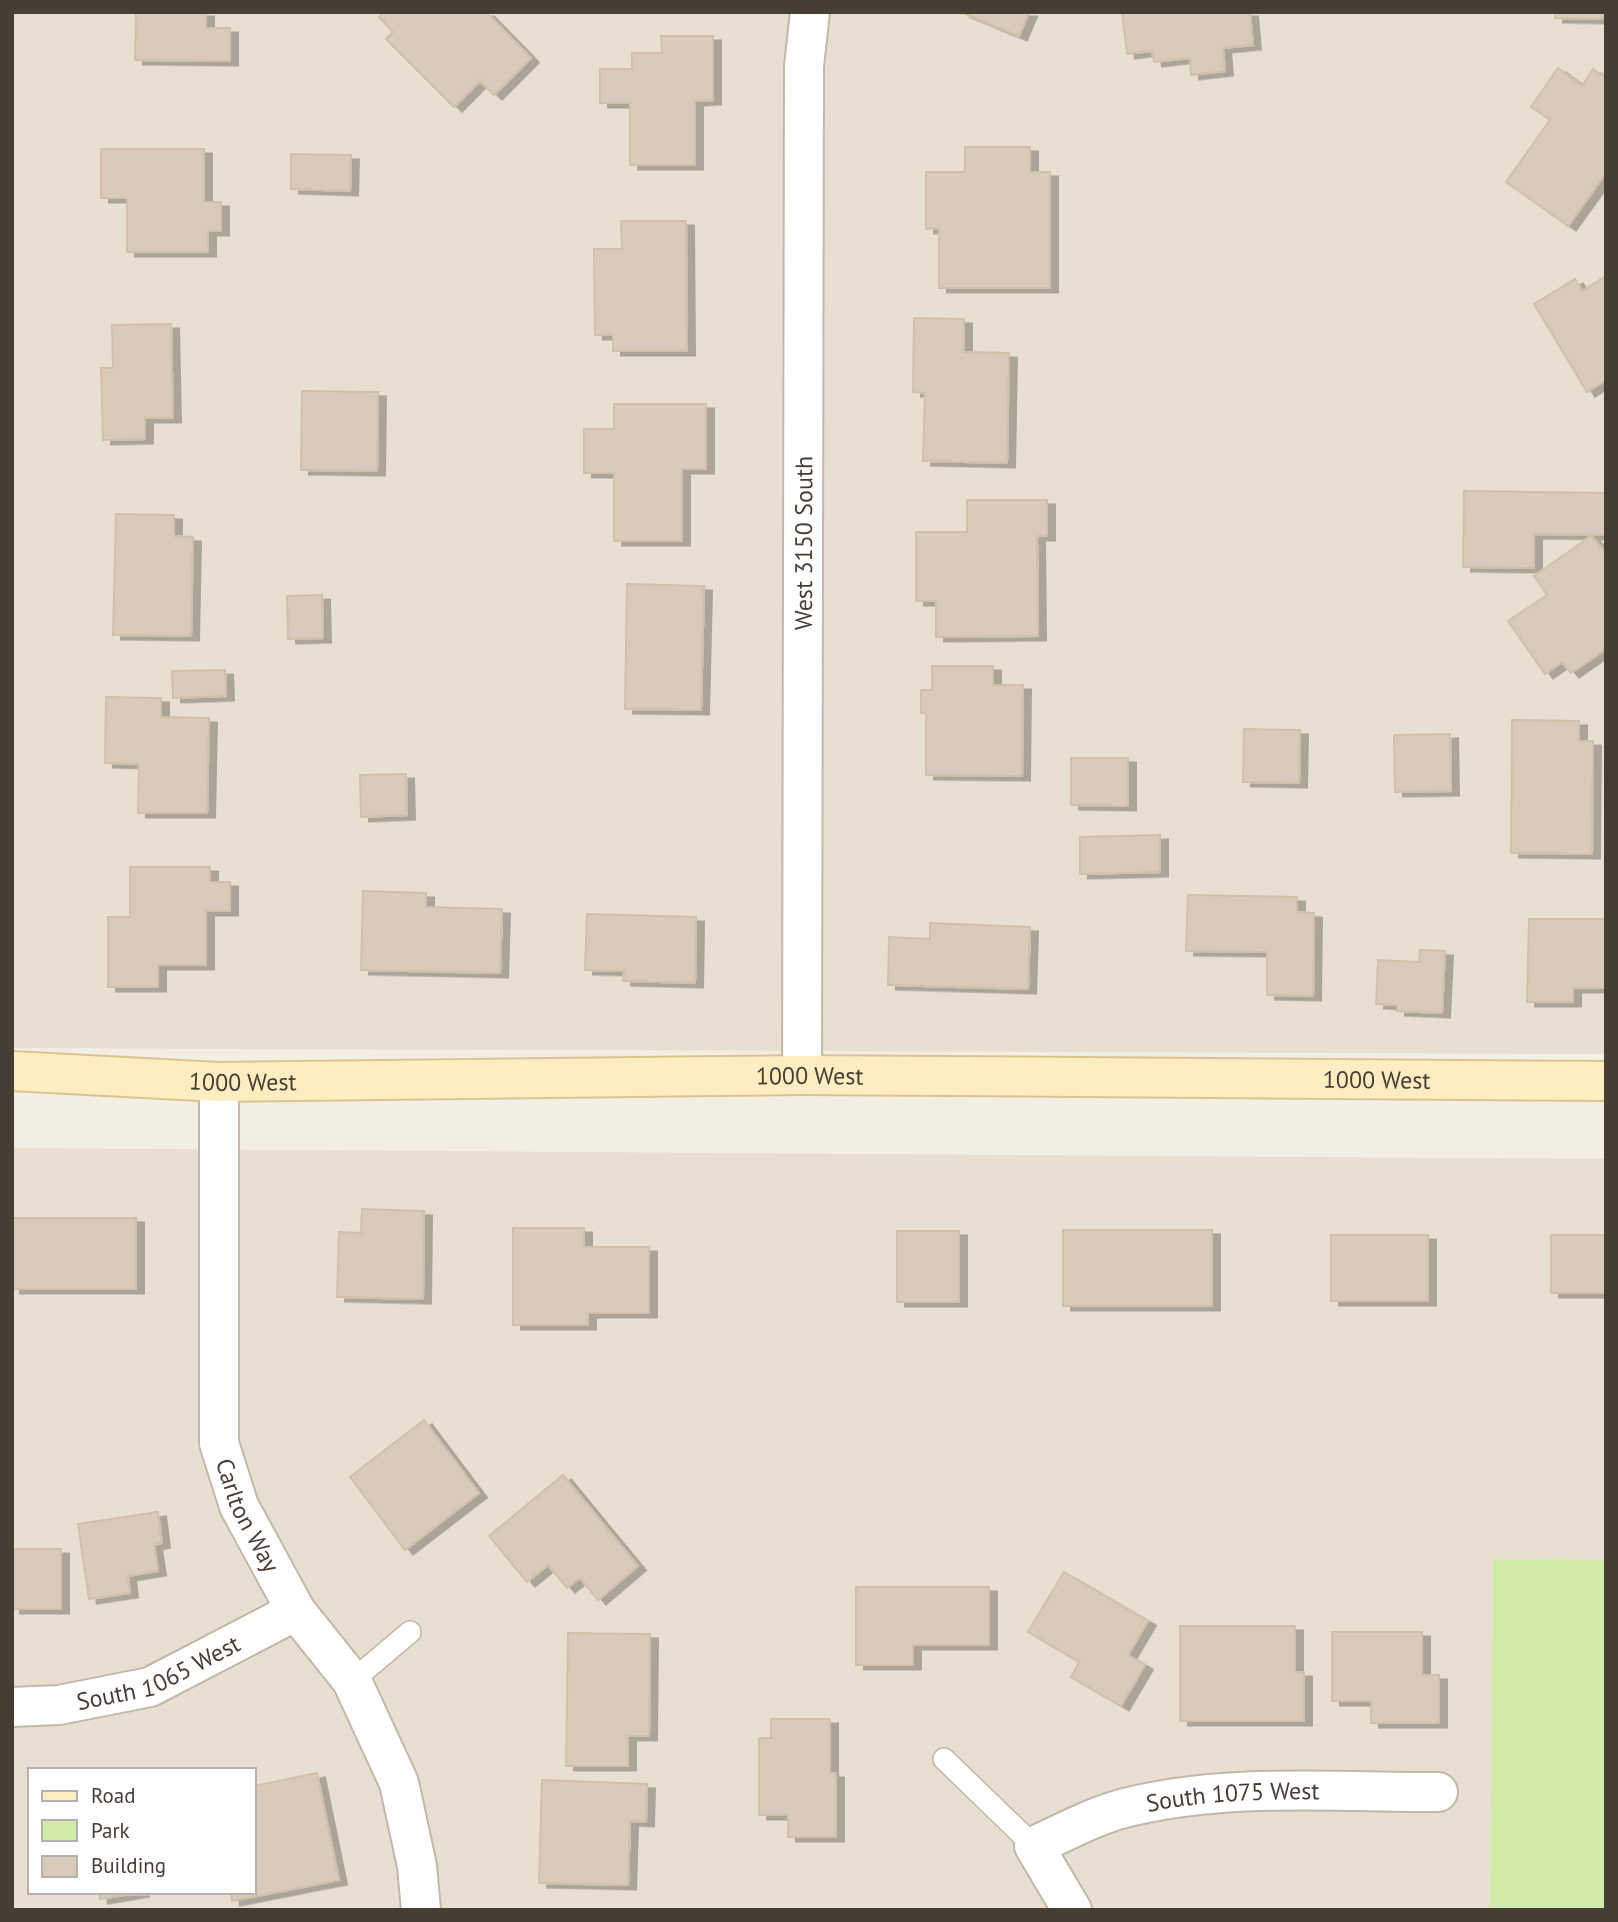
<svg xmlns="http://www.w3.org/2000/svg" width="1618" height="1922" viewBox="0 0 1618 1922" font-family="'PT Sans',sans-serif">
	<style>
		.residential { fill: #e8dfd1; fill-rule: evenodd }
		.green { fill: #d1eca8 }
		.building { fill: #d9cbbb; stroke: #d1c0aa; stroke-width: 2; filter: url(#shadow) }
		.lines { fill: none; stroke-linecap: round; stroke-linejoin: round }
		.lane-casing { stroke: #c3b8a8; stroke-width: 24 }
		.street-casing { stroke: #c3b8a8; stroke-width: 42 }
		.secondary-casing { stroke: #dbc390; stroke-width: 42 }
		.lane { stroke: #fff; stroke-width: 21 }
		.street { stroke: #fff; stroke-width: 38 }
		.secondary { stroke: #ffedc2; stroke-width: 38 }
		.labels { text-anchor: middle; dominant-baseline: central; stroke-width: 5; stroke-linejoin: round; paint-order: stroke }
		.street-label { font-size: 24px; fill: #463d33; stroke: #fff }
	</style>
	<defs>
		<filter id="shadow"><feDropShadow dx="8" dy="4.5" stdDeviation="0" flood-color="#0004"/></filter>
	</defs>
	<rect width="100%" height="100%" fill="#f3eee3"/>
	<path class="residential" d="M12,12H1606V1054L12,1048Z
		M12,1148L1606,1159V1560L1493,1559L1490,1910H12ZM30,1770H254V1892H30Z"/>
	<path class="green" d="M1493,1559L1606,1560V1910H1490Z"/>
	<path class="building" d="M136,12H206V28H230V61L135,60Z
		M384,12H486L531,58L494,95L480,81L454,107L386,39L393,32L379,17Z
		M961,12H1029L1019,36Z
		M1122,12H1250L1253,45L1223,48L1225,71L1191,75L1190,58L1154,62L1152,51L1127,54Z
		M1555,12H1603V19L1555,18Z
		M661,36H713V100L695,101V165H630V103H600V69H632V53H662Z
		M1558,68L1582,86L1593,69L1606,78V173L1568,226L1506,182L1550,120L1531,107Z
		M965,147H1030V172H1050V288H939V228L926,229V172H965Z
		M101,149H204V202H221V231H208V252H127V198H101Z
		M291,154L351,155L350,191L291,189Z
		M621,221H686L687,351H613V335H595L594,249H622Z
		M1606,276V380L1587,392L1534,304L1575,279L1582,291Z
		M914,318L964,319V352L1009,353L1007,463L923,461L925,393L913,392Z
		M171,324L173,418H145V439L103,440L101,368H113L112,325Z
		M302,391L378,392L377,471L301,470Z
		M614,404H706V469H682V541H614V473H584V429H614Z
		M1464,491L1606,493V535L1534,534V568L1463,567Z
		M967,500H1047V536H1037L1038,636L936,637V601H916V532H967Z
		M116,514L174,515V536L193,537L191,636L113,635Z
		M1591,536L1606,553V649L1571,673L1562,662L1545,674L1508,621L1547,595L1534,576Z
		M627,584L704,586L701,710L625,709Z
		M322,595L323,638L288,639L287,596Z
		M932,666H993V685H1023L1022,776L926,775V713H921V690H932Z
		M225,670L226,696L173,698L172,671Z
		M106,697L161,698V717L209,718L207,813H138L139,764L105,763Z
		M1512,720L1579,721V741H1593L1592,854L1511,853Z
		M1244,729L1300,730L1299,783L1243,782Z
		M1450,734L1451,791L1395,792L1394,735Z
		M1071,758H1128V806L1071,805Z
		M406,774L407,815L361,817L360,775Z
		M1160,835V872L1080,874V837Z
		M130,867H210V882H230V911H206V965H158V987H108V917H130Z
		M363,891L426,893V907L502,909L500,973L361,970Z
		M1188,895L1297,897V912L1314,913L1313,996L1267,995V952L1186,951Z
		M587,914L696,917L695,983L623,981L624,971L585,970Z
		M1529,919H1606V988H1573V1002H1527Z
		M930,923L1030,927L1028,989L888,985L889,937L930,939Z
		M1420,950L1445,951L1442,1013L1397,1011V1005L1376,1004L1378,960L1419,962Z
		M362,1209L424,1211L423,1299L337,1297L339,1232L361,1233Z
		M12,1218H136V1289H12Z
		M513,1228H584V1247H649V1313H588V1325H513Z
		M1063,1230H1212V1306H1063Z
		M897,1231H959V1302H897Z
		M1331,1235H1428V1301H1331Z
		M1551,1235H1606V1293H1551Z
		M424,1420L479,1493L405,1550L350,1477Z
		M563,1475L638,1566L598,1600L580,1578L567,1588L548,1565L527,1582L489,1536Z
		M158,1512L162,1543L154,1545L158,1571L128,1576L130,1593L89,1599L78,1524Z
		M12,1549H61V1609H12Z
		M1064,1572L1148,1621L1128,1655L1145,1665L1121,1706L1071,1677L1079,1662L1028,1632Z
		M856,1587H989V1645H913V1665H856Z
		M1180,1626H1295V1672H1304V1721H1180Z
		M1332,1632H1422V1675H1439V1723H1371V1701H1332Z
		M568,1633L650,1634L649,1736H628V1766H566Z
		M771,1719H830V1773H836V1837H788V1815H759V1738H771Z
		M317,1773L339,1880L232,1901L231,1892H254V1786Z
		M542,1780L647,1784L646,1822L630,1821L628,1885L539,1883Z
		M99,1892H142L100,1899Z"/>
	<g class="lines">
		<defs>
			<path id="lane" d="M352,1681L410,1632
				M944,1759L1034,1846"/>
			<g id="street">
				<path id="s1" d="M802,1075L804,66L810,12"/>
				<path id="s2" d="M219,1082V1443L239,1506L296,1611L352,1681L399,1783L417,1866L421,1910"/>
				<path id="s3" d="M12,1707L59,1705L150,1687L296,1611"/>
				<path id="s4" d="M1072,1910L1034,1846C1065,1832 1099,1813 1133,1806C1232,1783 1337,1792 1438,1792"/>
			</g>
			<g id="secondary">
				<path id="s5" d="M12,1071L219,1082L802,1075L1606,1081"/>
			</g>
		</defs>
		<use href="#lane" class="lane-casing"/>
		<use href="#street" class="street-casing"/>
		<use href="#secondary" class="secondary-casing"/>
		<use href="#lane" class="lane"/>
		<use href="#street" class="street"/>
		<use href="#secondary" class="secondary"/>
	</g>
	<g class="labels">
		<g class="street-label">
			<text stroke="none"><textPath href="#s1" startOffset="532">West 3150 South</textPath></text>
			<text stroke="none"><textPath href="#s5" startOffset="798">1000 West</textPath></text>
			<text stroke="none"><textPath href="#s5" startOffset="1365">1000 West</textPath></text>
			<text stroke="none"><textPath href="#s5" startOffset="231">1000 West</textPath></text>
			<text stroke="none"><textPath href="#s2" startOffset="439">Carlton Way</textPath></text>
			<text stroke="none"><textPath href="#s3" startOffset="152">South 1065 West</textPath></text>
			<text stroke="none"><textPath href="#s4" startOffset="282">South 1075 West</textPath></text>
		</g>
	</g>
	<rect width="1618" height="1922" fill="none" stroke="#463d33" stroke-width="28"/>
	<rect x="28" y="1768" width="228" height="126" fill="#ffffff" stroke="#b5b1ad" stroke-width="2"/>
	<rect x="42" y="1791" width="35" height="10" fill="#ffedc2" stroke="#b5b1ad" stroke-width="2"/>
	<text x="91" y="1803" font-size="21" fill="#463d33">Road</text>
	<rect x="42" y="1820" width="35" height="21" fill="#d1eca8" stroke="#b5b1ad" stroke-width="2"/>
	<text x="91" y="1838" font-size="21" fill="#463d33">Park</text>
	<rect x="42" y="1856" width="35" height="21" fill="#d9cbbb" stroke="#b5b1ad" stroke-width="2"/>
	<text x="91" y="1873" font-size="21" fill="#463d33">Building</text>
</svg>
